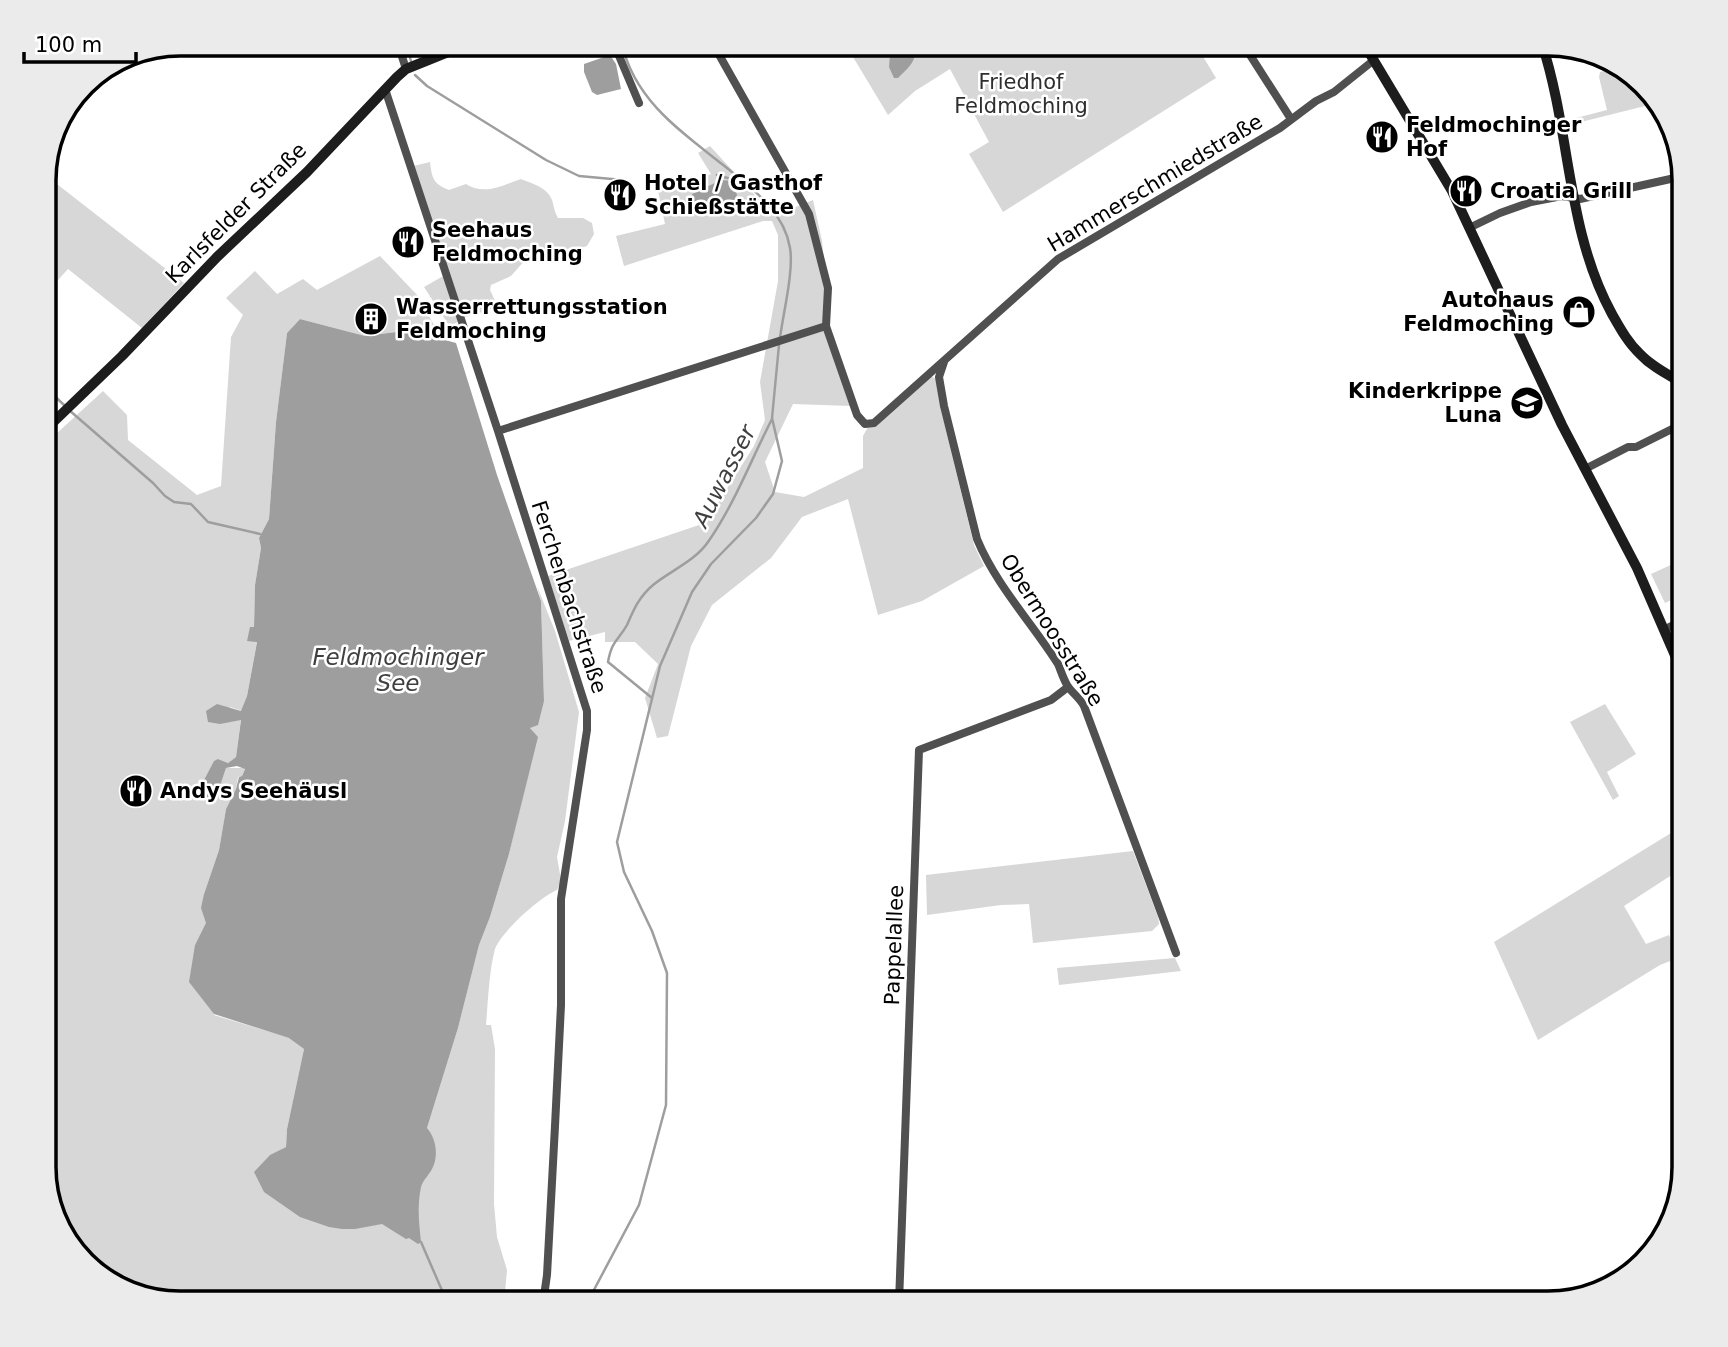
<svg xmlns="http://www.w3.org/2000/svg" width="1728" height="1347" viewBox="0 0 1728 1347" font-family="'DejaVu Sans',sans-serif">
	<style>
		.green { fill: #d7d7d7 }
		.water { fill: #9e9e9e }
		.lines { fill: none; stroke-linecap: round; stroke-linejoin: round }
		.stream { stroke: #9e9e9e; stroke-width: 2.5 }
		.street { stroke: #505050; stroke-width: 8 }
		.secondary { stroke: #1d1d1d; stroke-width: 10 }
		.labels { text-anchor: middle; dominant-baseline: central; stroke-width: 5; stroke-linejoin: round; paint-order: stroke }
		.park-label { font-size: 21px; fill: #2e2e2e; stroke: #fff }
		.poi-label { font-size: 21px; font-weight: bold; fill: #000; stroke: #fff; text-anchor: start }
		.street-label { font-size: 21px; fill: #000; stroke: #fff }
		.water-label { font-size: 23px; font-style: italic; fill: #3f3f3f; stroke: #fff }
		.rim { fill: none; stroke: #000; stroke-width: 3.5 }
	</style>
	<rect width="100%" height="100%" fill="#fff"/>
	<path class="green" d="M880,44H1208L1199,50L1216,78L1003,212L969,154L989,142L950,69L915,91L888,115L853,57Z
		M1614,68L1638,77L1657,103L1577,123L1576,118L1607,110L1599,77L1600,72Z
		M710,146L774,216L813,200L822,241L827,286L825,326L851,406L793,404L765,462L775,492L804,497L863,468V436L869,425L931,376L936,379L941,410L974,545L984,566L922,601L878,615L848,499L802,517L771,558L712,605L691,646L668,736L657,738L645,698L658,664L635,642H605V632L569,641L548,576L705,523L754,446L765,420L760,382L778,281V235L772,221H763L624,266L616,236L665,224L656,181L682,187L711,174L698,153Z
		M430,162C432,178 433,184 449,190L466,184C485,196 502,185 521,179C533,184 547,187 552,200C554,206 554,211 558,218H583L592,223L594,234L587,246L543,260L526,259L511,276L491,285L490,290L498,307L463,318L450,327L424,287L445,275L409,167Z
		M44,174L184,283L142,328L68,269L48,291L44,289Z
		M380,256L419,297L435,327L365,336L300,319L287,333L276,422L269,519L259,538L261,548L255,585L254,628L247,641H257L247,696L242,711L230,707V722L241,719L236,757L228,763L218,759L214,803L226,768H245L242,776L238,777L236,789L226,809L219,850L204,894L207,923L195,945L214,1015L290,1038L304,1049L287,1129L286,1147L277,1152L427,1128L458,1028L479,945L490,917L509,854L537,737L530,728L544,701L541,601L537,586L555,631L579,712L565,821L557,857L561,880L557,890C540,897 501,932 495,949C489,971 488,1002 486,1025H491L495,1049L494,1204L497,1237L507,1270L504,1303H180L77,1252L58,1228L44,1176V445L103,391L127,415L128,440L197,495L221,486L231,337L243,315L226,298L255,271L277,294L303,279L317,290Z
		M1684,559V594L1665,603L1651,574Z
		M1605,704L1636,754L1607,772L1619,796L1613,800L1570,722Z
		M1684,825V867L1624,906L1646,944L1669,935L1678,958L1660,965L1538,1040L1494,942Z
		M1133,851L1158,917L1159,924L1152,931L1033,943L1029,904L1001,905L927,915L926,875Z
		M1175,958L1181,971L1059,985L1057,968Z"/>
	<path class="water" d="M902,44H910L916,51C914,64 907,69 898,78H894L889,67L890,55L900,51Z
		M610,55L616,64L621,89L597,95L592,92L584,72V64Z
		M721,180L733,181L737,195L728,211L705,215L698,201H694L692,194Z
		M300,319L365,336L435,327L443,331L445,340L456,343L497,475L541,601L544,701L538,725L530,728L538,737L509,854L490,917L479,945L458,1028L427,1128C436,1138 439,1156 432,1169C429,1175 423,1180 421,1187C417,1206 419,1223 421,1242L418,1244L409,1238L406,1239L382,1224L355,1229H342L329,1227L300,1217L264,1192L254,1172L270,1155L286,1147L287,1129L304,1049L289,1038L214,1014L189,982L195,945L206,923L201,908L204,894L219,850L226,809L236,789L239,777L242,776L245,769L237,766L226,768L214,804L205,800L202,784L214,761L218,759L228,763L236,757L241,720L220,724L208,722L206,711L217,704L241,711L247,696L257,642L247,641L250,627H254L255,585L261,548L259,538L269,519L276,422L287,333Z"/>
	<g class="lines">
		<path class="stream" d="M406,44L411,61
			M622,44C634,99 680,131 722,164C750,187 784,210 790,248C794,271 783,314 780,338
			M415,75L427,86L546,160L579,176L623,180
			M717,175L745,183
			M44,386L64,405
			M69,410L153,483L165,496L174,502L191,504L208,522L260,534
			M652,698L608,662C612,640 618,641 627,625C634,609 639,597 653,585C670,571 695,561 708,542C734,505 751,460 772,419
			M421,1242L444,1295
			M587,1303L639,1205L666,1105L667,973L652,931L624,872L617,842L660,666L692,592L711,564L756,518L773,494L782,461L772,418L779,345"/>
		<path class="street" d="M398,44L406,69
			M614,44L639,103
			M713,44L809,214L828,288L826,326L857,415L865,424L874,423L1058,259L1280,128L1316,101L1334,92L1374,60
			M1243,44L1291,119
			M385,89L498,431L587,711V730L561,899V1005L555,1126L547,1275L543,1303
			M1469,228L1500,213L1531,202L1562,196L1580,199L1684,176
			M944,362L939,377L944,406L977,539C996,585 1032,623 1058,664C1061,671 1063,678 1067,685C1071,692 1079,697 1084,706L1176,953
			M498,431L826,326
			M1585,469L1628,447H1636L1684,423
			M1665,629L1684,620
			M899,1303L919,750L1051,700L1068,687"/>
		<path class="secondary" d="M1364,44L1452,191L1562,425L1637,568L1684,676
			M1542,44C1571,133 1566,230 1612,314C1620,328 1628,343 1640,354C1652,367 1669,375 1684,384
			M44,431L122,356L217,257L307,172L397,77L406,69L468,44"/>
	</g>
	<defs>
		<symbol id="restaurant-disc" viewBox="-11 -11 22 22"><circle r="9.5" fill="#000" stroke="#fff"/><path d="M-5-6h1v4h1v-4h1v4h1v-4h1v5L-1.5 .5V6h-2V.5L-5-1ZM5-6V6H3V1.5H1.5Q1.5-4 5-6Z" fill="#fff"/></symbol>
		<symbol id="shop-disc" viewBox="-11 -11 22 22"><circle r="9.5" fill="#000" stroke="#fff"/><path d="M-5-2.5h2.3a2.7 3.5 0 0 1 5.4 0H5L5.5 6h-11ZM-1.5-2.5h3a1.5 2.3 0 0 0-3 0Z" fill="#fff"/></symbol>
		<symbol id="building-disc" viewBox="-11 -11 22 22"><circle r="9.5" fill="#000" stroke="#fff"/><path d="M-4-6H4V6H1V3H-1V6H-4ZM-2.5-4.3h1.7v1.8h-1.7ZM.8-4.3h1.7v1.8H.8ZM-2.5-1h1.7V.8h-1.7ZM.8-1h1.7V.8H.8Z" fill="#fff"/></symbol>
		<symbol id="school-disc" viewBox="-11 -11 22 22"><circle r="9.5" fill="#000" stroke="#fff"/><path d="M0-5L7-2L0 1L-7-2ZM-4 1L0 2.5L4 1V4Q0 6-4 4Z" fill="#fff"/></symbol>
	</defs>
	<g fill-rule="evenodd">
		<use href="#restaurant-disc" x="1363" y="118" width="38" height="38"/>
		<use href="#restaurant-disc" x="1447" y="172" width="38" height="38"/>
		<use href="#restaurant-disc" x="601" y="176" width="38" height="38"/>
		<use href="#restaurant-disc" x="389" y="223" width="38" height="38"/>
		<use href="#shop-disc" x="1560" y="293" width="38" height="38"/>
		<use href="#building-disc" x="352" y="300" width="38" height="38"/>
		<use href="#school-disc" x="1508" y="384" width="38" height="38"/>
		<use href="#restaurant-disc" x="117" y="772" width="38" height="38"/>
	</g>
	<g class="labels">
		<g class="park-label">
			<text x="1021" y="82">Friedhof<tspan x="1021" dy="24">Feldmoching</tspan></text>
		</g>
		<g class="poi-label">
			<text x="1406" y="125">Feldmochinger<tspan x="1406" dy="24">Hof</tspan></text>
			<text x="644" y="183">Hotel / Gasthof<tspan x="644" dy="24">Schießstätte</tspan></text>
			<text x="1490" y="191">Croatia Grill</text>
			<text x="432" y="230">Seehaus<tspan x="432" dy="24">Feldmoching</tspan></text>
			<text x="1554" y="300" text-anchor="end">Autohaus<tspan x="1554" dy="24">Feldmoching</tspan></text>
			<text x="396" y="307">Wasserrettungsstation<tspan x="396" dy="24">Feldmoching</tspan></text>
			<text x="1502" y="391" text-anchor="end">Kinderkrippe<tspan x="1502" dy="24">Luna</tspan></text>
			<text x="160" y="791">Andys Seehäusl</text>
		</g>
		<g class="street-label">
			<text transform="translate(1155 183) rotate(-31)">Hammerschmiedstraße</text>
			<text transform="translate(236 213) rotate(-45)">Karlsfelder Straße</text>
			<text transform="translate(569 597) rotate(72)">Ferchenbachstraße</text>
			<text transform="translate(1052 630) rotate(58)">Obermoosstraße</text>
			<text transform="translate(894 945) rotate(-88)">Pappelallee</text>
		</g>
		<g class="water-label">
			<text transform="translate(724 476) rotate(-63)">Auwasser</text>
			<text x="398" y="657">Feldmochinger<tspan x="398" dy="26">See</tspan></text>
		</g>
	</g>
	<path d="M0 0H1728V1347H0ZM180 56H1548A124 124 0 0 1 1672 180V1167A124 124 0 0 1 1548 1291H180A124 124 0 0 1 56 1167V180A124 124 0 0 1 180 56Z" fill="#ebebeb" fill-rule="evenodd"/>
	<path class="rim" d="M180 56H1548A124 124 0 0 1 1672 180V1167A124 124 0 0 1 1548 1291H180A124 124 0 0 1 56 1167V180A124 124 0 0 1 180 56Z"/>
	<path d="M24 52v10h112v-10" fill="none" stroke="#000000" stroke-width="3.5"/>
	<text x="35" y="52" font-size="21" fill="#000000" stroke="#ffffff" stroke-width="5" paint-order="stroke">100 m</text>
</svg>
